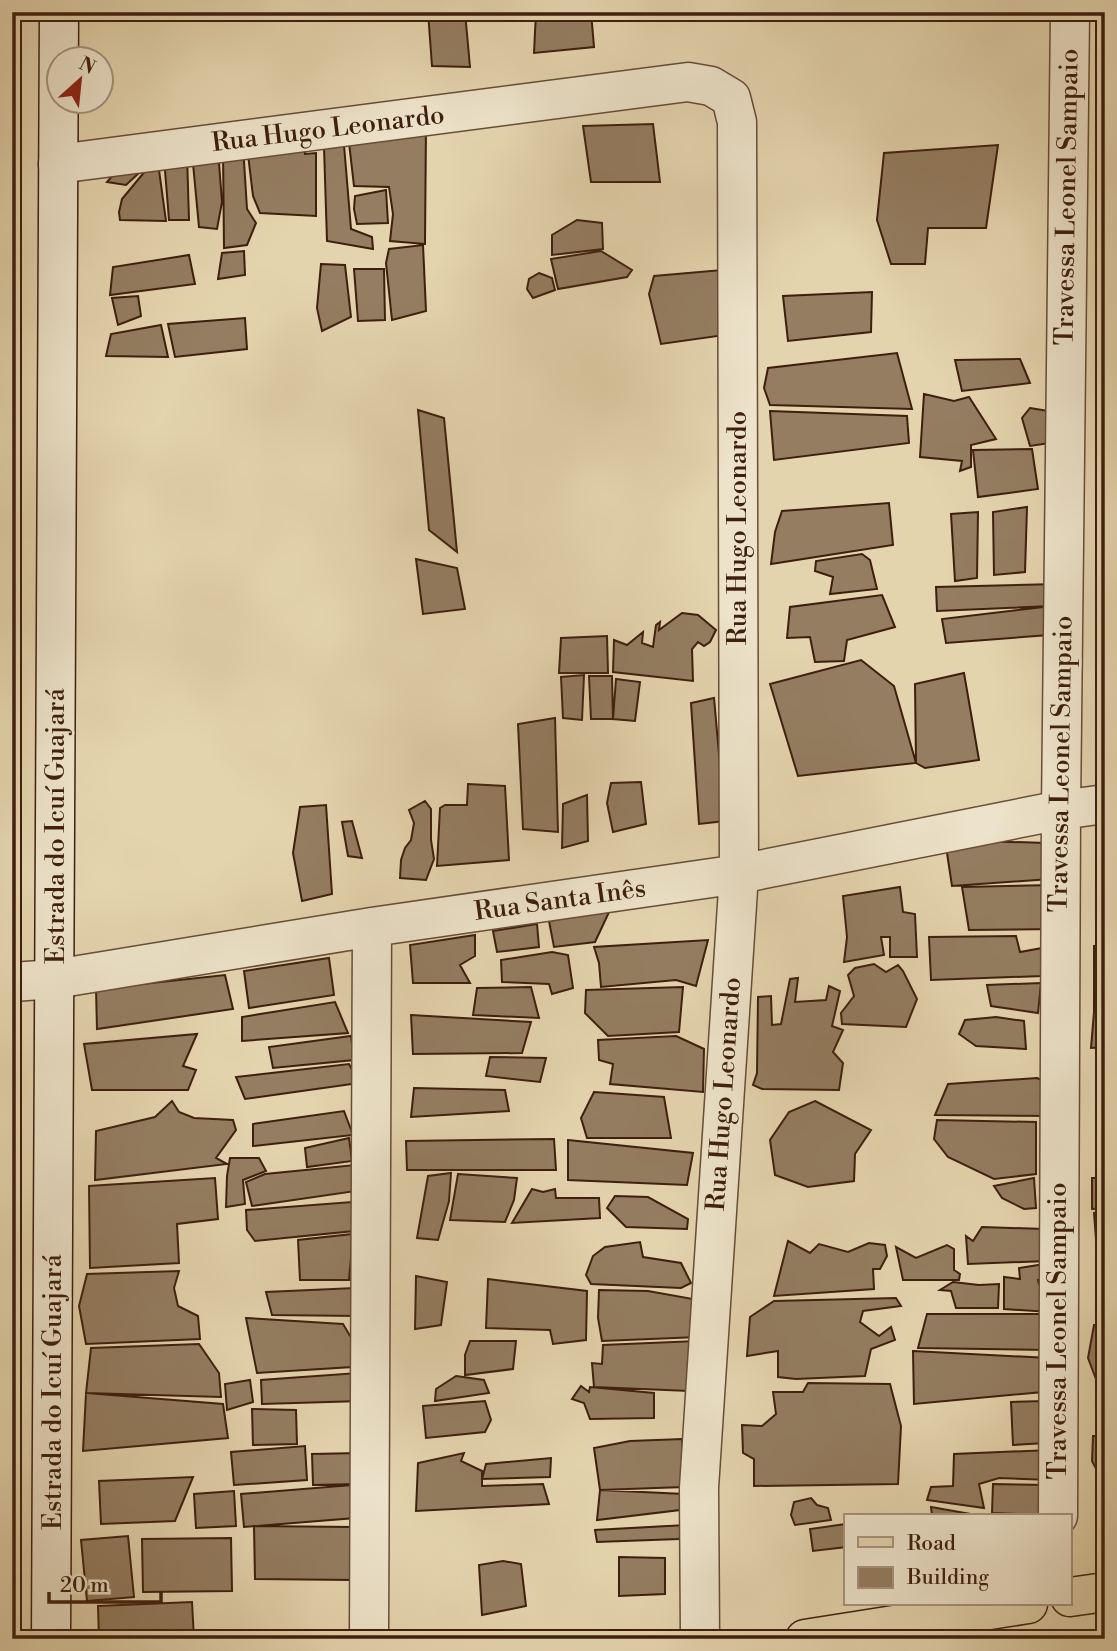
<svg xmlns="http://www.w3.org/2000/svg" width="1117" height="1651" viewBox="0 0 1117 1651" font-family="'Libre Bodoni',serif">
	<style>
		.building { fill: #947d61; stroke: #3e1f0e; stroke-width: 2 }
		.lines { fill: none; stroke-linecap: round; stroke-linejoin: round }
		.street-casing { stroke: #684c36; stroke-width: 41 }
		.secondary-casing { stroke: #3e1f0e; stroke-width: 41 }
		.primary-casing { stroke: #3e1f0e; stroke-width: 41 }
		.street { stroke: #ede3ca; stroke-width: 38 }
		.secondary { stroke: #ede3ca; stroke-width: 38 }
		.primary { stroke: #e4d4ae; stroke-width: 38 }
		.labels { text-anchor: middle; dominant-baseline: central; stroke-width: 5; stroke-linejoin: round; paint-order: stroke }
		.street-label { font-size: 26px; fill: #3e1f0e; stroke: #ede3ca }
	</style>
	<rect width="100%" height="100%" fill="#e4d4ae"/>
	<filter id="stains"><feTurbulence type="fractalNoise" baseFrequency=".00286" numOctaves="4"/><feColorMatrix values="0 0 0 0 .2 0 0 0 0 .09 0 0 0 0 .02 0 0 0 .5 -.17"/></filter>
	<radialGradient id="worn" r=".72"><stop offset=".6" stop-color="#630" stop-opacity="0"/><stop offset="1" stop-color="#630" stop-opacity=".3"/></radialGradient>
	<path class="building" d="M428,12H465L470,67L432,66Z
		M536,12H591L594,47L534,53Z
		M653,124L660,182H591L583,126Z
		M426,126L425,244L390,241L393,214L389,187L354,186L348,134Z
		M306,142L305,154L316,153V216L260,213L253,196L247,146Z
		M344,145L351,229L372,237L373,249L327,241L324,147Z
		M998,145L986,228H928L925,264H891L877,220L884,153Z
		M243,146L247,209L256,223L247,245L224,248L223,148Z
		M218,150L222,202L217,229L199,227L192,153Z
		M187,155L189,220H169L164,158Z
		M154,159L126,185L107,182L124,162Z
		M146,170H159L166,221L120,220L119,212L122,199Z
		M386,190L388,223L357,224L354,209L355,196Z
		M577,220L602,223L603,249L552,255V235Z
		M423,245L426,311L392,320L386,263L389,249Z
		M244,251L245,275L218,279L222,253Z
		M601,251L632,270L627,277L558,289L551,259Z
		M189,255L195,284L110,295L113,267Z
		M321,264L345,265L351,317L322,331L317,308Z
		M354,269H384L385,320L358,321Z
		M722,270L725,335L661,344L649,294L654,276Z
		M539,273L552,278L555,290L533,298L527,289L529,279Z
		M872,292L871,332L788,341L783,296Z
		M138,296L141,316L118,325L112,298Z
		M245,318L247,349L175,357L168,324Z
		M161,325L168,357L106,356L111,334Z
		M897,353L912,409L770,405L764,388L768,368Z
		M1020,359L1030,383L962,391L955,360Z
		M924,394L954,401L969,397L996,439L971,445V467L960,471L962,461L920,457Z
		M1030,408L1061,413L1056,442L1030,446L1022,418Z
		M418,410L444,418L457,552L429,530Z
		M770,411L907,416L909,443L774,460Z
		M1032,449L1038,489L978,497L973,450Z
		M889,503L893,545L771,564L775,532L782,511Z
		M1027,507L1025,572L994,575L993,512Z
		M978,512L977,578L955,581L951,514Z
		M862,554L870,560L877,589L830,594L833,577L815,571L816,561Z
		M416,559L457,568L465,609L423,614Z
		M1057,584L1052,606L937,611L936,587Z
		M882,595L895,627L847,640L844,661L815,662L810,637L787,638L790,607Z
		M1052,606L1049,635L946,643L942,619Z
		M682,613L698,615L716,630L710,642L704,646L698,642L692,649L693,681L613,672L614,640L627,645L643,632L642,643L653,647L656,625L660,622L659,630Z
		M607,636L608,673H559L561,638Z
		M861,660L894,686L916,763L798,776L770,684Z
		M1100,667H1105V737Z
		M964,673L979,760L925,768L916,763L915,684Z
		M584,675L582,720L563,718L561,677Z
		M589,676H612L613,719H591Z
		M616,679L640,682L635,721L613,719Z
		M714,698L725,821L699,824L691,703Z
		M555,718L558,832L523,829L518,724Z
		M641,782L646,824L613,832L607,803L611,783Z
		M468,784L505,786L509,860L437,866L440,808L445,805H467Z
		M587,795L588,841L562,848L563,804Z
		M425,801L431,809V840L434,859L426,880L400,878L401,860L405,848L411,840L414,823L409,810Z
		M326,805L332,894L302,901L293,853L300,807Z
		M352,821L362,858L348,856L342,822Z
		M945,840L1047,843L1050,879L952,886Z
		M1053,885L1054,929L969,930L962,887Z
		M900,887L903,912L915,914L917,957H890V937H881L884,955L844,962L847,937L843,896Z
		M610,910L595,942L554,947L549,921Z
		M537,924L539,947L497,952L493,931Z
		M475,935V956L460,965L470,983H413L410,945Z
		M1016,936L1020,952L1042,948V976L931,980L929,937Z
		M708,940L696,986L676,980L601,987L599,963L594,947Z
		M1105,945V1047L1091,1048L1094,1012V946Z
		M552,952L568,955L573,988L552,994L549,984L502,982L501,960Z
		M329,958L334,995L249,1008L244,971Z
		M874,964L886,972L898,965L903,971L917,999L906,1027L842,1024L841,1013L854,996L848,975L855,968Z
		M225,975L233,1009L97,1029L96,989Z
		M798,978L795,1002L826,1000L829,986L840,991L832,1026L843,1030L833,1052L843,1063L839,1090L762,1089L753,1085L757,1073L758,997L771,996L772,1025L781,1024L790,979Z
		M1041,983L1038,1013L991,1006L987,985Z
		M531,987L539,1018L473,1015L477,988Z
		M683,987L679,1032L608,1036L585,1013L586,990Z
		M335,1002L348,1033L242,1041V1017Z
		M411,1015L531,1022L522,1053L413,1054Z
		M996,1017L1024,1021L1026,1049L976,1046L959,1034L965,1020Z
		M197,1034L183,1066L196,1070L188,1090H92L84,1044Z
		M351,1036L354,1060L273,1068L269,1047Z
		M676,1036L704,1049L703,1092L610,1084L613,1064L599,1060L598,1040Z
		M1105,1052V1070H1097V1053Z
		M490,1057L546,1058L540,1082L486,1076Z
		M349,1064L359,1083L245,1099L236,1077Z
		M1037,1078L1054,1086L1057,1116L935,1115L948,1084Z
		M414,1088L505,1090L509,1111L411,1117Z
		M594,1092L664,1097L671,1138H587L581,1118Z
		M172,1101L179,1112L194,1118L233,1120L236,1130L216,1158L227,1164L95,1180L96,1131L155,1117Z
		M815,1101L871,1130L855,1154L854,1181L808,1187L775,1175L770,1140L789,1112Z
		M1099,1107H1105V1134L1096,1133Z
		M344,1111L353,1135L253,1146V1124Z
		M937,1120L1036,1122V1174L994,1179L948,1157L934,1139Z
		M349,1138L352,1161L307,1167L305,1148Z
		M554,1139L556,1170H407L406,1141Z
		M568,1140L693,1153L687,1185L568,1180Z
		M1097,1143H1105V1173H1096Z
		M230,1158H259L266,1171L243,1180L245,1204L226,1207L227,1176Z
		M355,1165L356,1191L252,1206L246,1182L265,1174Z
		M451,1173L449,1201L438,1240L417,1238L428,1176Z
		M458,1174L517,1178L514,1200L505,1222L450,1220Z
		M215,1178L218,1219L177,1224L179,1263L90,1268L89,1186Z
		M1034,1178L1036,1208L1024,1209L1002,1198L994,1186Z
		M1092,1178H1105V1208L1092,1209Z
		M532,1189L543,1192L555,1189L556,1198H599L600,1218L512,1223Z
		M615,1196L648,1197L688,1219L687,1229L626,1227L607,1208Z
		M352,1202L354,1231L255,1241L247,1230L246,1210Z
		M1105,1212V1239H1096L1094,1213Z
		M982,1227L1044,1229L1047,1261L968,1264L966,1236L973,1241Z
		M353,1234L349,1280H300L298,1240Z
		M788,1241L810,1253L819,1244L848,1252L869,1243L885,1245L887,1256L880,1269H873L874,1289L774,1296Z
		M640,1242L643,1257L681,1263L691,1283L681,1288L591,1284L586,1275L593,1256L605,1247Z
		M947,1245L954,1249V1270L960,1274L959,1280H903L896,1247L916,1258Z
		M1051,1263V1276L1038,1280L1039,1284L1054,1290L1050,1312L1004,1309V1277L1020,1279L1019,1268Z
		M179,1271L174,1288L178,1306L198,1316L200,1339L86,1344L79,1306L87,1274Z
		M416,1276L447,1282L441,1325L415,1329Z
		M488,1279L587,1291L586,1340L553,1344L550,1330L486,1328Z
		M953,1282L979,1285L999,1284L998,1308H956L951,1291L940,1290Z
		M355,1288L358,1316L272,1315L266,1292Z
		M599,1290L648,1291L693,1299L698,1337L602,1341L598,1318Z
		M896,1298L901,1306L863,1311L860,1322L879,1336L891,1327L895,1340L871,1349L865,1376L796,1379L778,1377V1351L747,1356L750,1317L774,1301Z
		M927,1314H1047L1050,1350L918,1348Z
		M246,1318L343,1324L368,1366L257,1373Z
		M1094,1325L1105,1326V1403L1088,1358Z
		M470,1341H516L513,1369L465,1375V1355Z
		M697,1341L689,1391L594,1387L592,1363L602,1364L603,1345Z
		M199,1344L219,1373L221,1397L86,1393L91,1348Z
		M913,1351L1049,1358L1043,1392L914,1404Z
		M358,1373L361,1401L262,1404L261,1380Z
		M456,1376L484,1380L489,1393L435,1401L436,1389Z
		M250,1380L253,1402L227,1410L225,1384Z
		M808,1383L890,1384L901,1426L898,1484L754,1486V1459L743,1453L742,1425L762,1426L776,1414L773,1392H803Z
		M581,1386L589,1392L590,1387L654,1393V1418L590,1419L584,1403L572,1399Z
		M86,1393L223,1404L228,1438L83,1451Z
		M485,1401L491,1420L485,1432L426,1438L423,1406Z
		M1046,1401V1443L1013,1445L1011,1402Z
		M252,1409L296,1410L297,1444L253,1445Z
		M1099,1409H1105V1429L1096,1428Z
		M1093,1436H1105V1475L1100,1476L1092,1461Z
		M682,1439L684,1487L600,1490L594,1448L630,1441Z
		M305,1446L307,1480L234,1485L231,1452Z
		M1050,1450L1051,1480L999,1478L979,1484L984,1508L927,1500L931,1487L953,1486L954,1454Z
		M359,1453L360,1484L313,1485L312,1454Z
		M464,1453L461,1461L482,1471V1486L543,1484L549,1504L416,1511L418,1463Z
		M551,1458L550,1477L482,1479L486,1464Z
		M193,1477L175,1521L101,1524L99,1481Z
		M993,1484L1049,1485L1046,1515L992,1513Z
		M352,1485L355,1518L244,1527L241,1494Z
		M600,1490L684,1494L680,1510L597,1520Z
		M234,1491L236,1526L196,1528L194,1494Z
		M811,1498L817,1505L828,1508L831,1520L795,1525L791,1515L794,1502Z
		M931,1507L982,1516H989H932Z
		M846,1524V1547L813,1551L810,1529Z
		M686,1525L679,1539L597,1542L595,1530Z
		M254,1526L353,1527V1580L255,1579Z
		M128,1536L134,1597L87,1601L81,1540Z
		M231,1538L232,1591L143,1592L142,1539Z
		M619,1557L665,1558V1594L619,1596Z
		M503,1561L521,1564L526,1606L482,1615L479,1565Z
		M192,1602L194,1639H99L98,1606Z"/>
	<g class="lines">
		<defs>
			<path id="street" d="M58,164L688,82L711,86L731,98L737,122L739,874L699,1488L700,1639
				M12,982L55,979L372,927L739,874L1061,810L1105,804
				M1058,1516L1061,810L1070,12
				M369,1639L372,927"/>
			<path id="secondary" d="M51,1639L59,12"/>
			<path id="primary" d="M1070,1597L1105,1592
				M805,1639L1028,1604"/>
		</defs>
		<use href="#street" class="street-casing"/>
		<use href="#secondary" class="secondary-casing"/>
		<use href="#primary" class="primary-casing"/>
		<use href="#street" class="street"/>
		<use href="#secondary" class="secondary"/>
		<use href="#primary" class="primary"/>
	</g>
	<g class="labels">
		<g class="street-label">
			<text transform="translate(328 129) rotate(-7)">Rua Hugo Leonardo</text>
			<text transform="translate(1067 197) rotate(-89)">Travessa Leonel Sampaio</text>
			<text transform="translate(738 528) rotate(-90)">Rua Hugo Leonardo</text>
			<text transform="translate(1061 764) rotate(-89)">Travessa Leonel Sampaio</text>
			<text transform="translate(56 826) rotate(-90)">Estrada do Icuí Guajará</text>
			<text transform="translate(560 900) rotate(-8)">Rua Santa Inês</text>
			<text transform="translate(724 1094) rotate(-86)">Rua Hugo Leonardo</text>
			<text transform="translate(1058 1331) rotate(-90)">Travessa Leonel Sampaio</text>
			<text transform="translate(53 1392) rotate(-90)">Estrada do Icuí Guajará</text>
		</g>
	</g>
	<rect width="1117" height="1651" fill="none" stroke="#e4d4ae" stroke-width="42"/>
	<rect x="14" y="14" width="1089" height="1623" fill="none" stroke="#3e1f0e" stroke-width="3.5"/>
	<rect x="21" y="21" width="1075" height="1609" fill="none" stroke="#3e1f0e" stroke-width="2"/>
	<rect x="844" y="1514" width="228" height="91" fill="#ede3ca" stroke="#a7957f" stroke-width="2"/>
	<rect x="858" y="1537" width="35" height="10" fill="#e4d4ae" stroke="#a7957f" stroke-width="2"/>
	<text x="907" y="1550" font-size="21" fill="#3e1f0e">Road</text>
	<rect x="858" y="1567" width="35" height="21" fill="#947d61" stroke="#a7957f" stroke-width="2"/>
	<text x="907" y="1584" font-size="21" fill="#3e1f0e">Building</text>
	<g transform="translate(80 80) rotate(27)"><circle r="33" fill="#ede3ca" stroke="#a7957f" stroke-width="2"/>
	<path d="M0-5L12 26L0 18L-12 26Z" fill="#8f2418"/>
	<text y="-10" font-size="19" font-weight="bold" text-anchor="middle" fill="#3e1f0e">N</text>
	</g>
	<path d="M49 1592v10h112v-10" fill="none" stroke="#3e1f0e" stroke-width="3.5"/>
	<text x="60" y="1592" font-size="21" fill="#3e1f0e" stroke="#ede3ca" stroke-width="5" paint-order="stroke">20 m</text>
	<rect width="100%" height="100%" filter="url(#stains)"/>
	<rect width="100%" height="100%" fill="url(#worn)"/>
</svg>
